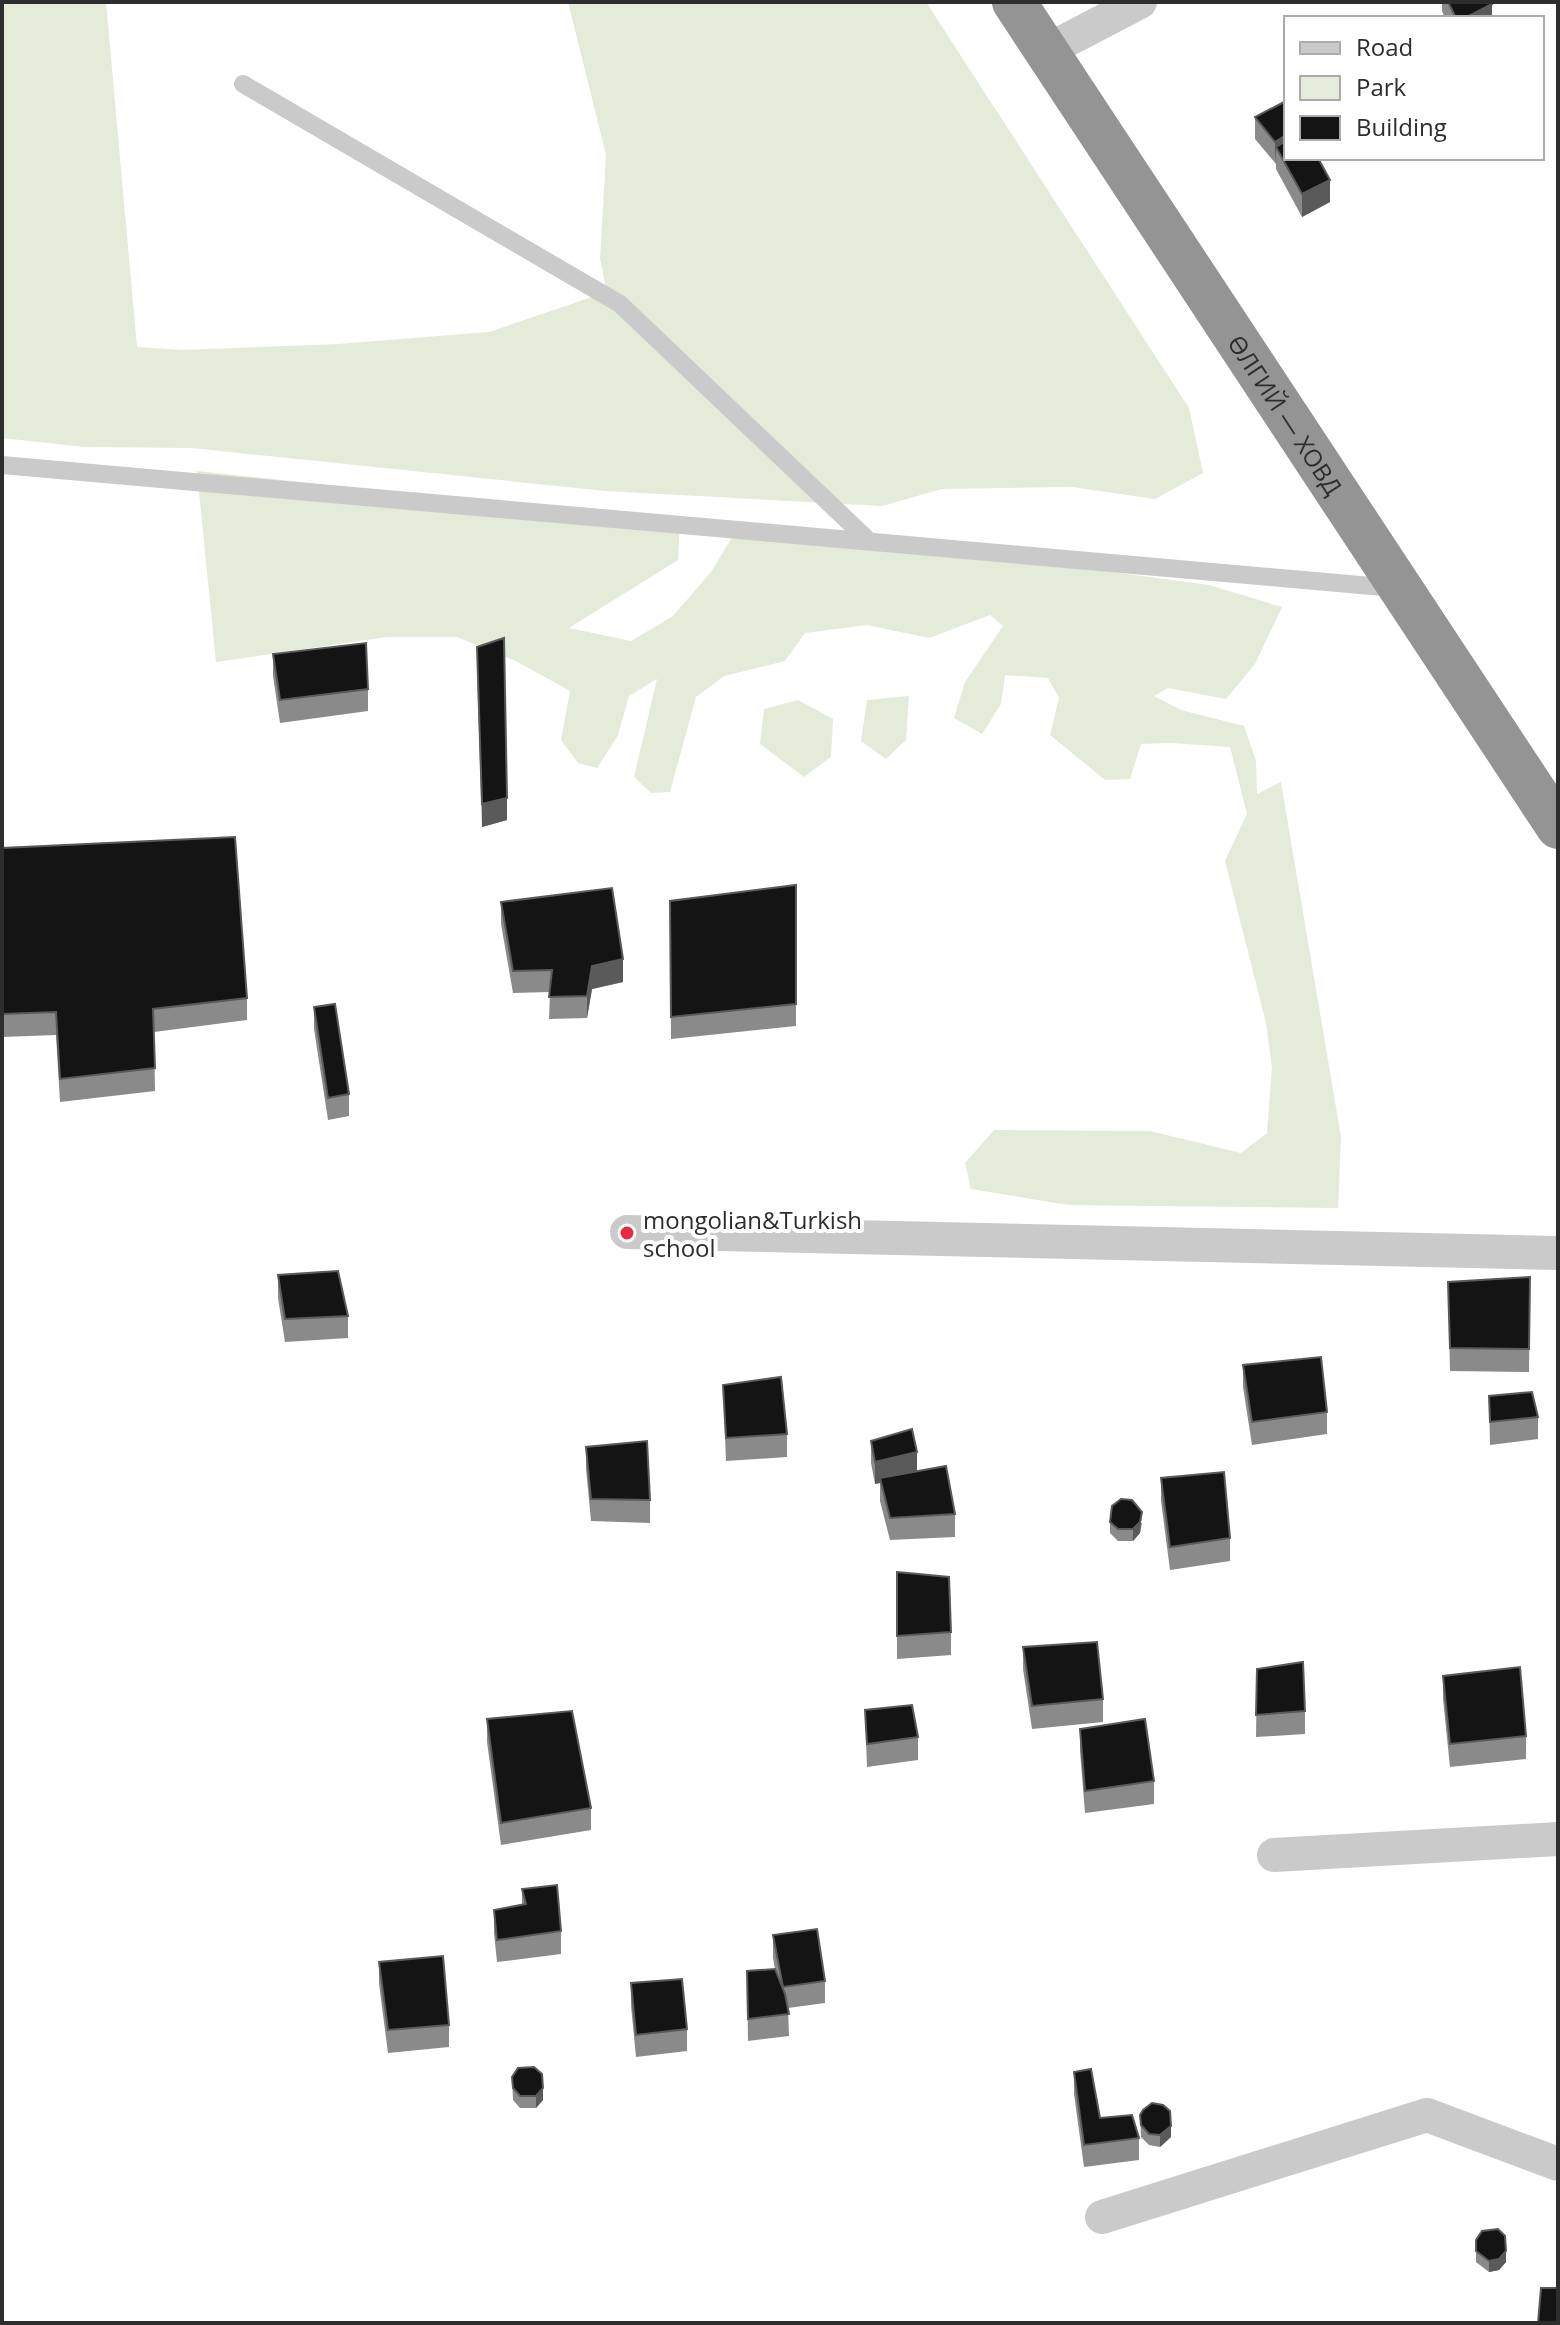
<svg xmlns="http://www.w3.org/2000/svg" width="1560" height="2325" viewBox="0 0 1560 2325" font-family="'Open Sans',sans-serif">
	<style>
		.green { fill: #e4ebd9 }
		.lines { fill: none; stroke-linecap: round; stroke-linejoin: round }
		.lane { stroke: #cacaca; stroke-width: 18 }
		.street { stroke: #cacaca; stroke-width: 34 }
		.highway { stroke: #949494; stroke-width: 44 }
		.wall { fill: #8a8a8a }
		.shaded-wall { fill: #5a5a5a }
		.building { fill: #141414; stroke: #5a5a5a; stroke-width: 2 }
		.poi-dot { fill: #e92940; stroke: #fff; stroke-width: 3 }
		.labels { text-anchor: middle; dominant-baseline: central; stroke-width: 8; stroke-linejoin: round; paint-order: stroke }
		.street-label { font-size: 24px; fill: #2d2d2d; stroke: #fff }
		.poi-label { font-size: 24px; fill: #2d2d2d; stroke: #fff; text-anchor: start }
	</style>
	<rect width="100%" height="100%" fill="#fff"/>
	<path class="green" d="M2,2H106L137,347L182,350L338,344L489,332L607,292L600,259L606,155L568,2H926L1189,408L1203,473L1155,499L1072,487L942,489L882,506L605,491L192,448L84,447L2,438Z
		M197,471L680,522L678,560L569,628L631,641L673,616L711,572L734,534L968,553L1209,585L1282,607L1255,664L1226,699L1168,688L1154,696L1181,710L1244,726L1256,761L1257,794L1281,782L1341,1137L1338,1208L1068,1205L971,1189L965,1163L994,1130L1150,1131L1241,1153L1267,1133L1272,1068L1266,1023L1225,861L1247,814L1230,747L1171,743L1141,744L1130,779L1105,780L1050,735L1059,698L1048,678L1005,675L1001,704L982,734L954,718L965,682L1003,626L990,615L929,638L867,625L805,633L785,661L724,676L696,697L670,792L651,793L634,777L657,679L629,696L618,735L597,768L578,763L561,740L570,691L516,661L457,637H387L216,662Z
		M909,696L906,740L886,759L861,741L867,700Z
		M798,700L833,719L831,757L804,777L760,744L764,709Z"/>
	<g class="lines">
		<path class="lane" d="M243,84L620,304L869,541
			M2,465L1394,588"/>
		<path class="street" d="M1046,51L1140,2
			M627,1232L1558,1253
			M1274,1855L1558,1839
			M1102,2217L1427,2115L1558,2164"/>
		<path class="highway" id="s1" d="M1014,2L1558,827"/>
	</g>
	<path class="wall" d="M1442,2H1491L1492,18H1445L1442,11Z
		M1255,117L1330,202L1302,217L1276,169V164L1255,139Z
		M477,647L507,820L482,827L477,669Z
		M273,654L368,689V711L280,723L273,676Z
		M2,848L247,998V1020L154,1032L155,1091L60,1102L56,1035L2,1037Z
		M796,885V1026L671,1039L670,901Z
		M501,902L623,982L592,989L587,1018L549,1019L550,992L513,993L501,924Z
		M314,1007L349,1094V1116L328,1120L314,1029Z
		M278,1275L348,1316V1338L285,1342L278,1298Z
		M1530,1277L1529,1372L1450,1371L1448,1282Z
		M1243,1365L1327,1412V1434L1252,1445L1243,1387Z
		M723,1385L787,1434V1457L726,1461Z
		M1489,1396L1538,1417V1439L1490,1445Z
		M871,1441L917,1471L955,1514V1537L890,1540L880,1501V1483L875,1484L871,1463Z
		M586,1447L650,1500V1523L591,1521L586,1469Z
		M1161,1478L1230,1538V1561L1170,1570L1161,1501Z
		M1110,1522L1142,1523L1140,1533L1133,1541H1118L1110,1533Z
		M897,1572L951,1632V1655L897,1659Z
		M1023,1647L1103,1699V1722L1032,1729L1023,1669Z
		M1257,1669L1305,1711V1734L1256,1737Z
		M1443,1676L1526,1736V1759L1450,1767L1443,1699Z
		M865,1710L918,1737V1760L867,1767Z
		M487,1719L591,1808V1830L501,1845L487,1742Z
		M1080,1729L1154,1781V1804L1085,1813L1080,1751Z
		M522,1889L561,1931V1954L497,1962L494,1933V1910L522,1905Z
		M773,1935L825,1981V2003L788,2008L789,2036L748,2041L747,1971L775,1969L773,1958Z
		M379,1962L449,2025V2047L388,2053L379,1984Z
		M631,1983L687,2029V2051L636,2057L631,2006Z
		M1074,2072L1100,2118L1139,2138V2160L1084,2167L1074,2094Z
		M512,2077L543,2100L536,2108H520L513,2100Z
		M1140,2115L1171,2137L1160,2147L1149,2145L1141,2137Z
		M1476,2240L1506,2262L1499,2270L1489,2272L1476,2262Z"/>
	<path class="shaded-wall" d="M1492,4V18H1465Z
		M1286,135V158L1276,147L1275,164V142Z
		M1330,180V202L1302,217V194Z
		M507,798V820L482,827V804Z
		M623,959V982L592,989L587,1018V996L592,966Z
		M917,1452V1475L880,1478V1483L875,1484V1462Z
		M1142,1512L1140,1533L1133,1541V1529Z
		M543,2088V2100L536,2108V2096Z
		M1171,2126V2137L1160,2147V2135Z
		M1506,2251V2262L1499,2270L1489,2272V2261Z"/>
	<path class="building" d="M1448,2H1491L1492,4L1465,18H1456Z
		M1286,101V135L1275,142L1255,117Z
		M1286,141V158H1318L1330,180L1302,194L1276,147Z
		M504,638L507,798L482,804L477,647Z
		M366,643L368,689L280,700L273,654Z
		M235,837L247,998L153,1009L155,1068L60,1079L56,1012L2,1014V848Z
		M796,885V1004L671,1017L670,901Z
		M612,888L623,959L592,966L587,996L549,997L552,970L513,971L501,902Z
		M335,1004L349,1094L328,1098L314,1007Z
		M338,1271L348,1316L285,1319L278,1275Z
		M1530,1277L1529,1349L1450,1348L1448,1282Z
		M1321,1357L1327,1412L1252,1422L1243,1365Z
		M781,1377L787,1434L726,1438L723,1385Z
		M1532,1392L1538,1417L1490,1422L1489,1396Z
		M912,1429L917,1452L875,1462L871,1441Z
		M647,1441L650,1500L591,1499L586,1447Z
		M946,1466L955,1514L890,1518L880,1478Z
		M1224,1472L1230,1538L1170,1547L1161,1478Z
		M1121,1499L1132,1500L1142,1512L1140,1522L1133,1529H1118L1110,1522L1112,1506Z
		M897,1572L949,1577L951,1632L897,1636Z
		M1097,1642L1103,1699L1032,1706L1023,1647Z
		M1303,1662L1305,1711L1256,1715L1257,1669Z
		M1520,1667L1526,1736L1450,1744L1443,1676Z
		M912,1705L918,1737L867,1744L865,1710Z
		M572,1711L591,1808L501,1823L487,1719Z
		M1145,1719L1154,1781L1085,1791L1080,1729Z
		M557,1885L561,1931L497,1940L494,1910L526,1904L522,1889Z
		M817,1929L825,1981L783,1987L773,1935Z
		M443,1956L449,2025L388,2030L379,1962Z
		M775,1969L785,1994L789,2014L748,2019L747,1971Z
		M682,1979L687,2029L636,2035L631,1983Z
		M534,2067L542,2074L543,2088L536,2096H520L513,2088L512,2077L518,2068Z
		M1091,2069L1100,2118L1132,2115L1139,2138L1084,2145L1074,2072Z
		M1152,2103L1163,2105L1170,2111L1171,2126L1160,2135L1149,2134L1141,2125L1140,2115L1143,2110Z
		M1498,2229L1505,2236L1506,2251L1499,2259L1489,2261L1476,2251V2240L1482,2231Z
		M1541,2288H1558V2323H1538Z"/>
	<circle class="poi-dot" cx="627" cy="1233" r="8"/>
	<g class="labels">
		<g class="street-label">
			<text stroke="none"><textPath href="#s1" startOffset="494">ӨЛГИЙ — ХОВД</textPath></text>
		</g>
		<g class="poi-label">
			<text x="643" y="1219">mongolian&amp;Turkish<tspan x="643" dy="28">school</tspan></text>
		</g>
	</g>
	<rect width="1560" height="2325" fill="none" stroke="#2d2d2d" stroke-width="8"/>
	<rect x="1284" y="16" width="260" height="144" fill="#ffffff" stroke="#ababab" stroke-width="2"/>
	<rect x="1300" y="42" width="40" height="12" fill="#cacaca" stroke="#ababab" stroke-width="2"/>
	<text x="1356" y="56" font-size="24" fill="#2d2d2d">Road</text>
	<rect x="1300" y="76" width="40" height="24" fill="#e4ebd9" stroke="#ababab" stroke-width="2"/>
	<text x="1356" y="96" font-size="24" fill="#2d2d2d">Park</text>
	<rect x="1300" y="116" width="40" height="24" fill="#141414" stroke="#ababab" stroke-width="2"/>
	<text x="1356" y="136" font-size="24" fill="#2d2d2d">Building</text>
</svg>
